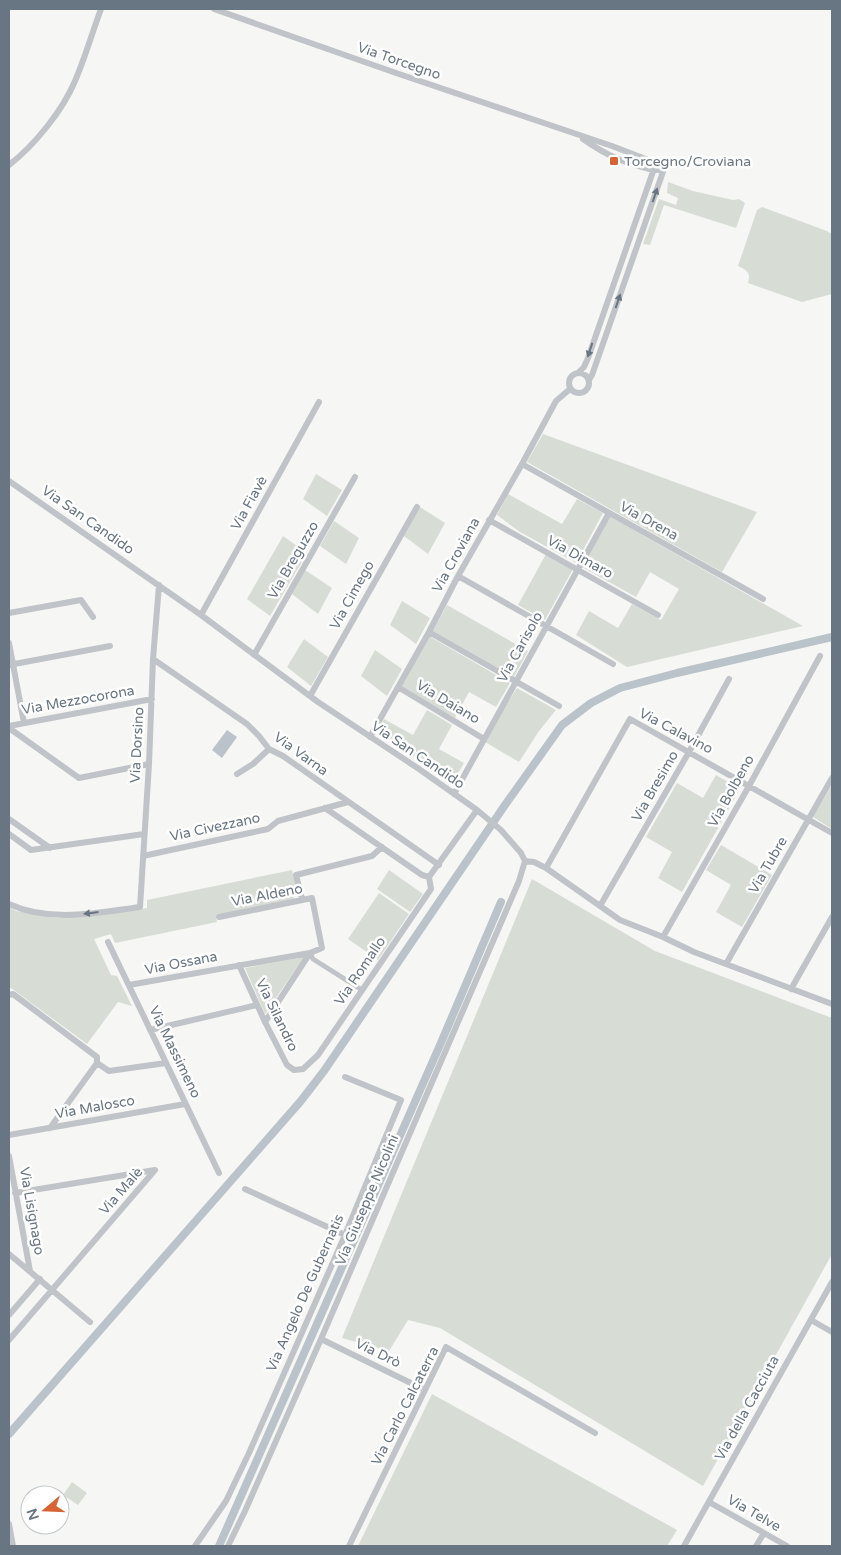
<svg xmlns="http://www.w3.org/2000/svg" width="841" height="1555" viewBox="0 0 841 1555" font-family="'Varela Round',sans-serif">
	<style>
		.green { fill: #d7ddd5 }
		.water { fill: #bac3c9 }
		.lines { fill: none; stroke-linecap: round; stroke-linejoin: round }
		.canal { stroke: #bac3c9; stroke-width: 8 }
		.pedestrian { stroke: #c0c3c7; stroke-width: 5 }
		.minor { stroke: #c0c3c7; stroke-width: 6 }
		.oneway { fill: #687582 }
		.poi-dot { fill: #d66434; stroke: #fff; stroke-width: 2 }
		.labels { text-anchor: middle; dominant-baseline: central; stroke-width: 5; stroke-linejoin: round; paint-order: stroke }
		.street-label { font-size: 14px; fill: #687582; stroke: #fff }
		.poi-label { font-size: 14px; fill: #687582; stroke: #fff; text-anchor: start }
	</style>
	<rect width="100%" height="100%" fill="#f6f6f4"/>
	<path class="green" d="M668,182L693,191L733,200L739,199L745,203L736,228L664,205L650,245L643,244L659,199L676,205L678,198L667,193Z
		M762,207L827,231L832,234V294L802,302L748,283C751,273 747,270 738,266L757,210Z
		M543,434L757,512L722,572L527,462Z
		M316,474L342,490L327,516L303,499Z
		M508,494L562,524L577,499L603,513L576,563L520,532L497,515Z
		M420,507L445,523L428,554L404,536Z
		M609,516L803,626L627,667L576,635L589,611L618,628L632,604L661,620L679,589L650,572L636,597L582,567Z
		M334,521L359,538L346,564L320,546Z
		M283,536L307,553L270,616L247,599Z
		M546,554L573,569L545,620L518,605Z
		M305,570L332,588L318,614L292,594Z
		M402,601L430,618L416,644L390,625Z
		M447,605L528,651L514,677L433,631Z
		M429,636L510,683L496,707L469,692L455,718L402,686Z
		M304,639L328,657L311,686L287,667Z
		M375,650L402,669L387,696L361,676Z
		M517,688L556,710L539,731L519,762L485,742L502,711Z
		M427,710L452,725L439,749L464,763L452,784L377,731L384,719L413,735Z
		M716,775L740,789L682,892L658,878L672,852L646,837L677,783L703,798Z
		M832,785V829L813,817Z
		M721,845L772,875L742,927L716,912L731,885L706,870Z
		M292,870L297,891V894L293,899L216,916L217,922L115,943L111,934L94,939L111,975L117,976L132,1006L118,1002L87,1044L11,988L9,989V907L16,911L57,918L84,917L147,908V900Z
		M389,870L423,894L410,912L377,889Z
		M532,879L655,951L832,1018V1254L703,1486L440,1328L408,1320L389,1351L342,1338Z
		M379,893L409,914L378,960L348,939Z
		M304,957L265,1014L245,968Z
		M432,1394L677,1530L667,1546H358Z
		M72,1482L87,1493L78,1505L63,1495Z"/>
	<path class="water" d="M227,730L237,737L222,758L212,750Z"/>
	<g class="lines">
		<path class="canal" d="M9,1434L300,1102L324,1071L505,805L562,725L591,703L620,688L677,673L832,637
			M219,1546L440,1045L501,902"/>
		<path class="pedestrian" d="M310,953L313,959L362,990"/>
		<path class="minor" d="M214,9L396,73L612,146L656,163L664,169
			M583,139C607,156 625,163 653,170H658
			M9,165C34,146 63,110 75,81C85,58 92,33 101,9
			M579,372L584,367L588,358L656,163
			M569 383a10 10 0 1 1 20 0a10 10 0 1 1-20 0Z
			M589,380L592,375L664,169
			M522,464L763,599
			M9,481L201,615L318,702L419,769L477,810L501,830L521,853L525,861L534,862L546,868L620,920L663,937L694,952L832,1004
			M489,520L658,615
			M458,576L613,664
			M9,613L81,600L93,617
			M201,615L319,402
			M429,632L559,706
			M9,643L24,723
			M254,655L355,477
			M153,659L247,724L259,736L269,749L283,756L439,865
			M9,665L110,646
			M398,687L484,739
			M310,696L417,507
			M9,726L152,699
			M9,728L79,778L149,764
			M370,737L429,632L458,576L522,464L556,401L570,389
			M237,774L253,764L269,749
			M454,794L609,513
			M325,808L422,875L429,877L477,810
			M9,819L50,848
			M9,834L31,850L144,834
			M143,856L268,829L278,821L348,802
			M546,868L630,719L832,833
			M302,899L296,875L372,856L382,847
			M9,904C50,923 97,913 140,907L149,764L153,659L159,585
			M600,906L689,752L729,679
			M663,937L749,786L820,656
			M108,942L219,1173
			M726,964L832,778
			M239,965L265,1022L287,1065L294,1070L303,1069L318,1055L431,889L429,877
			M129,985L310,953L322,948L312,898L219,917
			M791,989L832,917
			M9,995L13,994L97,1057V1063
			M265,1022L310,953
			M150,1030L257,1005
			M97,1063L109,1071L166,1063
			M50,1128L97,1063
			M9,1135L185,1104
			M9,1156L30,1271
			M245,1189L345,1235
			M9,1254L90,1322
			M9,1315L40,1279
			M811,1320L832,1332
			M321,1339L425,1390
			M9,1340L155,1170L15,1193
			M709,1502L787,1546
			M9,1524L13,1546
			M195,1546L226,1501L249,1453L345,1235L401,1100L345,1077
			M228,1546L245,1511L321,1339L519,881L525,861
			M349,1546L446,1347L595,1433
			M684,1546L832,1282
			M756,1546L764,1533"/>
	</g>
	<defs><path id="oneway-solid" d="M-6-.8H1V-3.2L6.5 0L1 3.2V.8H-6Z" transform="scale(1.25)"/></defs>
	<g class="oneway">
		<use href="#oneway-solid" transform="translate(655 195) rotate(-71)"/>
		<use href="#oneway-solid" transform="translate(618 301) rotate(-71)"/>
		<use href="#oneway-solid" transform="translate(590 350) rotate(108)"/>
		<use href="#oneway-solid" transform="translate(91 913) rotate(173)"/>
	</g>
	<rect class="poi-dot" x="609" y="156" width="10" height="10" rx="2.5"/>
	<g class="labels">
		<g class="street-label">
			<text transform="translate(399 61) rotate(19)">Via Torcegno</text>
			<text transform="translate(249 503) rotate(-61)">Via Fiavè</text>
			<text transform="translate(88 520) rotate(35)">Via San Candido</text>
			<text transform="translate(649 521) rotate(29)">Via Drena</text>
			<text transform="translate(456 555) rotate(-61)">Via Croviana</text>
			<text transform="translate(580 557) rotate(29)">Via Dimaro</text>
			<text transform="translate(293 560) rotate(-60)">Via Breguzzo</text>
			<text transform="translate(352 595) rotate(-61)">Via Cimego</text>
			<text transform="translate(520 647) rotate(-61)">Via Carisolo</text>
			<text transform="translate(78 700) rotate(-10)">Via Mezzocorona</text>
			<text transform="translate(448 702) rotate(31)">Via Daiano</text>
			<text transform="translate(676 731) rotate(28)">Via Calavino</text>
			<text transform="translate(137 745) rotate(-87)">Via Dorsino</text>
			<text transform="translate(301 754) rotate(36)">Via Varna</text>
			<text transform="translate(418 755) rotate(34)">Via San Candido</text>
			<text transform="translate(655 786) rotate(-60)">Via Bresimo</text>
			<text transform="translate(731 791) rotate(-61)">Via Bolbeno</text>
			<text transform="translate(215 827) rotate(-12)">Via Civezzano</text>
			<text transform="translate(768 865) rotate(-60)">Via Tubre</text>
			<text transform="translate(267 895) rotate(-11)">Via Aldeno</text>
			<text transform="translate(181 963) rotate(-11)">Via Ossana</text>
			<text transform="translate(360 971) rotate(-56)">Via Romallo</text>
			<text transform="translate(277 1015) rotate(64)">Via Silandro</text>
			<text transform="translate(175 1052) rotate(64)">Via Massimeno</text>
			<text transform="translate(95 1107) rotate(-10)">Via Malosco</text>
			<text transform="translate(121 1191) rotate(-49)">Via Malè</text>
			<text transform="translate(367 1200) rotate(-67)">Via Giuseppe Nicolini</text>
			<text transform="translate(32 1211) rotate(80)">Via Lisignago</text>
			<text transform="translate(305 1293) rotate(-66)">Via Angelo De Gubernatis</text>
			<text transform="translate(378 1353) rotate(26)">Via Drò</text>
			<text transform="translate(405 1406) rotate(-63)">Via Carlo Calcaterra</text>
			<text transform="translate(747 1408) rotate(-61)">Via della Cacciuta</text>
			<text transform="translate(754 1513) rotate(30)">Via Telve</text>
		</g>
		<g class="poi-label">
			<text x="624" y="161">Torcegno/Croviana</text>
		</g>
	</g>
	<rect width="841" height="1555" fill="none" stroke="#687582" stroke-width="20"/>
	<g transform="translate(45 1510) rotate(251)"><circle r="24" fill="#ffffff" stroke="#c3c8cd"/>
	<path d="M0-4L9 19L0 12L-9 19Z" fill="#d66434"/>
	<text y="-8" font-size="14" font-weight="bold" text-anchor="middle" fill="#687582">N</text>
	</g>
</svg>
